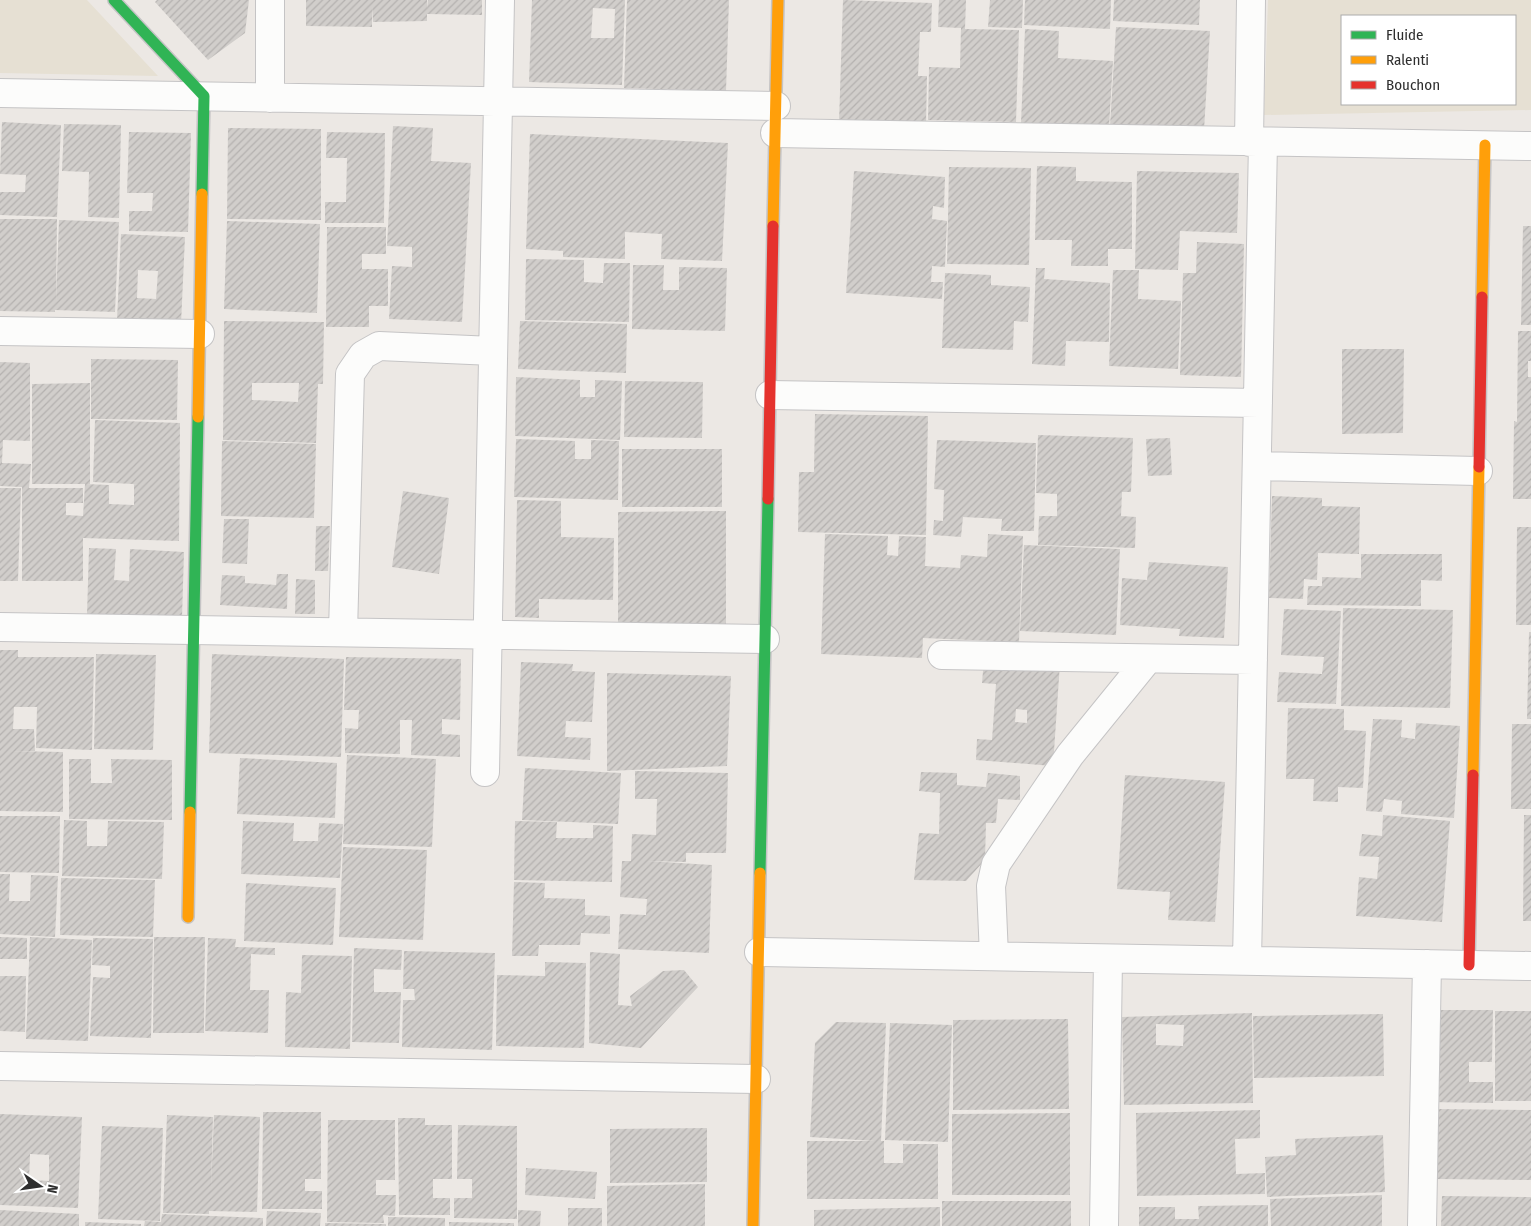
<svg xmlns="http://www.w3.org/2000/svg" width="1531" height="1226" viewBox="0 0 1531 1226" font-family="'Fira Sans Condensed',sans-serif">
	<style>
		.education { fill: #e6e0d3; fill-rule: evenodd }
		.building { fill: url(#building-hatch); fill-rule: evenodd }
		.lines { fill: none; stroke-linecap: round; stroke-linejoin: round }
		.street-casing { stroke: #c5c4c5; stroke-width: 30 }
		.fast-casing { stroke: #c5c4c5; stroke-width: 14 }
		.slow-casing { stroke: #c5c4c5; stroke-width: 14 }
		.jam-casing { stroke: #c5c4c5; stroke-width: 14 }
		.street { stroke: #fcfcfb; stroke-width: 28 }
		.fast { stroke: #30b455; stroke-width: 11 }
		.slow { stroke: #ff9f0a; stroke-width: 11 }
		.jam { stroke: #e5322d; stroke-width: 11 }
	</style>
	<defs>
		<pattern id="building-hatch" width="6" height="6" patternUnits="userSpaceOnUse" patternTransform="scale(1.25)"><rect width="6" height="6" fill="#d1cecb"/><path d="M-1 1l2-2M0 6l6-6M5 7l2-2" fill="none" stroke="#b4b1af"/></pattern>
	</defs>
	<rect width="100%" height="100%" fill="#ece8e4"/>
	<path class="education" d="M0,0H87L158,76L0,73Z
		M1268,0H1531V110L1264,115ZM1515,16V104H1342V16Z"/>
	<path class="building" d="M157,0H249L245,33L208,60L155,2Z
		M306,0H427L428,8V0H482V15L427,14V21L373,22L372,7V27L306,26Z
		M532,0H625L622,85L529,82ZM593,8L615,9L614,38H591Z
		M627,0H729L726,91L624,88Z
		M843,0L932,3L931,32H920L918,76H927L926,125L839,122Z
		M939,0H966L965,29L1019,30L1016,122L928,120L929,67L960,68L961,28L938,27Z
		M990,0H1023L1022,28L988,27Z
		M1025,0H1111L1110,29L1024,25Z
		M1114,0H1200L1199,25L1113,21Z
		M1116,27L1210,31L1204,130L1110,126Z
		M1025,29L1059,31L1058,58L1113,61L1109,127L1021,123Z
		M2,122L61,125L57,217L0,215V192H25L26,175L0,174Z
		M64,124L121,125L119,218L88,217L89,172L62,171Z
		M393,126L433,128L431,161L471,163L462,322L389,319L392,266L412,267V247L387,246Z
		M228,128L321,129V220L227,219Z
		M129,132L191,133L188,232L129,231V211H152L153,193H127Z
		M327,132L385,133L384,223H325V202H346L347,158H326Z
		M530,134L728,143L722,261L661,259L662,234L625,232V259L563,257V251L526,249Z
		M1037,166L1076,167V181L1132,182V249H1108V266H1071L1072,240H1035Z
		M949,167L1031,168L1029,265L947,264Z
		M854,171L945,177L944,208L933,206L932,219L947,221L945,267L932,266L931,282H943L942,299L846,293Z
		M1137,171L1239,173L1237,233L1180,231L1178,270L1135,269Z
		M0,219H57L56,302L59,220L119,222L115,312L55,310V312L0,311Z
		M227,221L320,224L317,313L224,309Z
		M1523,226H1531V325H1521Z
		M327,227H386V254H362V269H388V306H369V327H326Z
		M121,234L185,237L181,324L117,320ZM138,270L158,271L156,299L137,298Z
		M1197,242L1244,244L1241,377L1180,375L1183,273H1196Z
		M526,259L584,260V282L603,283L604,263H630L629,322L525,320Z
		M633,265H664L663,290H679V267L727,268L725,331L632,329Z
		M1036,268H1045L1044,279L1110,283L1109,342L1066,341L1065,366L1032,364Z
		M1113,270H1139L1138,299L1181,301L1178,369L1109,366Z
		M945,273L991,275V285L1030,287L1028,322L1014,321L1013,350L942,348Z
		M224,321L324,322L323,384H318L316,443L223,440ZM252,383H299L298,402L252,400Z
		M520,321L627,324L626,373L518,369Z
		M1518,331H1531V361H1528V377H1531V499H1513L1514,421L1517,422Z
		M1342,349H1404L1403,433L1342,434Z
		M91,359L178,360L177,420L91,419Z
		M0,362L30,363V441L3,440L2,463L31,464L29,488H83V503H66V515L83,516L85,484L109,485V504L134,505V484L153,485L93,482L95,420L180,423L179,541L83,538V581H22V487L0,486Z
		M516,377L580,380V397H595V380L622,381L620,440L515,436Z
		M625,381L703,382L702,438L624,437Z
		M90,383V484H32V384Z
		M815,414L928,416L926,535L798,532L799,472H814Z
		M1038,435L1133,438L1131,492H1122L1121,516L1136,517L1135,548L1038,545L1039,516H1057V494L1036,493Z
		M1170,438L1172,475L1148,476L1146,439Z
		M516,439L575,441V459H591V440L619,441L618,500L514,497Z
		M937,440L1036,443L1034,531H1001L1002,519L963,517L961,537L933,535L934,520L943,521L944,490L934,489Z
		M222,441L316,444L314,518L221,516Z
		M622,449H722V507H622Z
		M0,488H21L18,581H0Z
		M403,491L449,498L439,574L392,567Z
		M1272,496L1322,498V506L1360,507L1359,554L1318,553L1317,580L1304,579L1303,599L1269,598Z
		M517,500L561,501V537L614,538L613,600L539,599V618L515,617Z
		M726,511V624H618V512Z
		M224,519H249L247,564L222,563Z
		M316,526H330L328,571H315Z
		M1517,527H1531V625H1516Z
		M825,534L888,536L887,555L898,556L899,536L926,537L925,566L960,568L961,555L987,557L988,534L1023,536L1019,642L923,638L922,658L821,654Z
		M1024,545L1120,549L1116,635L1020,631Z
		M89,548L116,549L114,580L129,581L130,549L184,552L182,618L87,615Z
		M1361,554H1442V581L1421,580V606L1307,605L1308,586H1322V577L1361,578Z
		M1149,562L1228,567L1224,638L1179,636L1180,629L1120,625L1122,578L1147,580Z
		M277,574H288L287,609L220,605L222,575L245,576V583L276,585Z
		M296,579L315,580V614H295Z
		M1343,608L1453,610L1450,708L1341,706Z
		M1284,609L1341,611L1336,704L1277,702L1279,672L1322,674L1324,657L1281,655Z
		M1529,632H1531V719H1527Z
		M0,650H18V657H94L92,750L36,748L37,707H14L13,729H34L35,751H11L63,752V812L0,811Z
		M96,654L156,655L153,750L94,749Z
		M212,654L344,659L341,757L209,753Z
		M346,657L461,659L460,720L442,719V734L460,735V757L411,755L412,720H400V754L345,753V728L358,729L359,710H344Z
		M984,659L1060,663L1053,766L976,760L977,739L992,740L996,684L982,683ZM1016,709L1027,710V723L1015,722Z
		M521,662L573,664L572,671L595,672L592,722L566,721L565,737L591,738L590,760L517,756Z
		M607,673L731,676L727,766L607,771Z
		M1288,708L1344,709V730L1366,731L1363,788L1338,787V802L1313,801L1314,779H1286Z
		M1373,719L1402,720L1401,737L1415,739L1416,723L1460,726L1454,818L1401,814L1402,801L1384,799L1382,812L1366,811Z
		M1512,724H1531V809H1511Z
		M347,755L436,759L432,847L343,844Z
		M240,758L337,763L335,818L237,814Z
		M69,759H91V783H112L111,759L172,760V820L69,819Z
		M525,768L621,773L618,824L522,820Z
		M635,771L728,773L726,853H686V862L647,861L712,865L709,953L618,949L620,914L646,915L647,899L620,897L622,861H631L632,834L656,835L657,799H635Z
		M921,772L957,773V785L986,787L988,773L1020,776V800L998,799L996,823H986L985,860L966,881L914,880L919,833L939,834L940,793L919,791Z
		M1125,775L1225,782L1215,922L1168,920L1170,892L1117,889Z
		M1383,815L1450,821L1442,922L1356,916L1359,877L1377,879L1379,857L1359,856L1362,834L1382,836Z
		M1524,815H1531V921H1523Z
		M0,816H60L59,873L0,872Z
		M64,820L87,821V846H107L108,821L164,822L162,879L62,876Z
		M243,821L294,823L293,841H318L319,823L343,824L340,878L241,874Z
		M515,821L557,822L556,838H593V825L613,826L612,882L514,880Z
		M343,847L427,850L423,940L339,937Z
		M0,874H10L9,901H30L31,875L58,876L55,937L0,934Z
		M61,878L155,880L153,937L60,935Z
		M514,882L545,883L544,898L585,899V915L610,916V934L581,933L580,945H539L538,956H512Z
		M246,883L336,888L333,945L244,941Z
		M0,937L27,938V959H0Z
		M30,937L92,940L88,1041L26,1039Z
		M154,937H205L204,1033H153Z
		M93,938L153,939L151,1038L90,1036L93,977L110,978V966L92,965Z
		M208,938L236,939L235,947L275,948V955L251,954L250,990H269L268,1033L205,1031Z
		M354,948L402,950L401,970L374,969V992H401L399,1043L352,1042Z
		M404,951L495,953L492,1050L402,1047L403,1000H415L414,989H403Z
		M590,952L620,954L618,1005L632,1006L630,996L663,971L684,970L698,987L641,1048L589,1043Z
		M302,955L352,956L350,1049L285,1047L286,992L301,993Z
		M545,962L586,963L584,1048L496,1046L497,975L545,976Z
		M0,976H26L25,1032L0,1031Z
		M1427,1010H1493L1492,1062H1469V1082H1493V1103L1426,1102Z
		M1495,1011H1531V1101H1495Z
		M1252,1013L1253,1103L1124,1105L1122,1017ZM1156,1024L1184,1025L1183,1046L1156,1045Z
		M1383,1014L1384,1076L1254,1078L1253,1016Z
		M1068,1019L1069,1109L953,1110V1020Z
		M836,1022L886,1023L881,1141H884V1163H903V1144H938V1199H807V1141H875L810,1137L815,1043Z
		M890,1023L952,1025L948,1142L885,1140Z
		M1435,1109L1531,1110V1180L1434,1179Z
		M1260,1110V1138L1235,1139L1236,1174L1265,1173V1194L1137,1196L1136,1113Z
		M263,1112H321V1179H305V1191H322V1209H262Z
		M1070,1113V1195H952V1114Z
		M0,1114L82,1117L78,1208L0,1205ZM30,1154L49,1155V1181L29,1180Z
		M167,1115L213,1117L211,1188L214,1115L260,1117L257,1212L209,1211V1214L163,1213Z
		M398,1118H425V1125H452V1179H433V1198H450V1215H399Z
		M328,1120H395V1180H376V1195H396L395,1216L383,1215L384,1223L327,1222Z
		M458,1125L517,1126V1219L454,1218V1198H472V1179H457Z
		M102,1126L163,1128L160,1221L98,1219Z
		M707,1128V1182L610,1183V1129Z
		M1383,1135L1385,1192L1267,1197L1265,1157L1296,1155L1295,1139Z
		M526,1168L597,1172L595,1199L525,1195Z
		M705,1184V1226H607V1186Z
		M1382,1195V1226H1271L1270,1199Z
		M1442,1196L1531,1197V1226H1441Z
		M942,1201H1071V1226H942Z
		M1268,1205V1226H1139V1207H1175V1219H1199L1198,1206Z
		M940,1207V1226H814V1210Z
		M568,1208H602V1226H568Z
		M0,1210L79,1214V1226H0Z
		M518,1210L541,1211L540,1226H518Z
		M267,1211L321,1213L320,1226H266Z
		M162,1214L263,1218V1226H144L145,1221L161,1222Z
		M388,1217L445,1218V1226H388Z
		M85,1222L141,1224V1226H85Z
		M449,1222L514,1223V1226H449Z
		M325,1223L386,1224V1226H325Z"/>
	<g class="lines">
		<defs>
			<path id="street" d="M0,93L776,106
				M270,98V0
				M775,133L1531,146
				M1249,142L1251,0
				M0,331L200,334
				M770,395L1258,403
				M1257,466L1478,471
				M0,627L765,639
				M343,632L350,374L363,355L379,346L493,351
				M942,655L1253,660
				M485,772L500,0
				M759,952L1531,966
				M994,956L991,886L996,864L1070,755L1148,659
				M1247,961L1263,142
				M0,1066L756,1079
				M1104,1226L1108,959
				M1422,1226L1427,964"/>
			<path id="fast" d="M114,0L204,96L202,194
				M190,812L198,417
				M760,873L768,499"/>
			<path id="slow" d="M773,226L778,0
				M1482,297L1485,145
				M198,417L202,194
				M1473,775L1479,467
				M188,917L190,812
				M753,1226L760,873"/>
			<path id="jam" d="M1479,467L1482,297
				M768,499L773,226
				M1469,965L1473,775"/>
		</defs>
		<use href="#street" class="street-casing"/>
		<use href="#fast" class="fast-casing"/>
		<use href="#slow" class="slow-casing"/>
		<use href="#jam" class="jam-casing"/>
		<use href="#street" class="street"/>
		<use href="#fast" class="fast"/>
		<use href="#slow" class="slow"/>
		<use href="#jam" class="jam"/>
	</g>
	<rect x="1341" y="15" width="175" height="90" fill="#ffffff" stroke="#ababab"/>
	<rect x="1351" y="31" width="25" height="8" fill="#30b455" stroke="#ababab"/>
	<text x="1386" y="40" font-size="15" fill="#2e2e2e">Fluide</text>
	<rect x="1351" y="56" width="25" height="8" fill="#ff9f0a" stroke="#ababab"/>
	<text x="1386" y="65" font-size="15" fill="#2e2e2e">Ralenti</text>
	<rect x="1351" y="81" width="25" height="8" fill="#e5322d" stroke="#ababab"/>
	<text x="1386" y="90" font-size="15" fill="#2e2e2e">Bouchon</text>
	<g transform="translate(40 1186) rotate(103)" stroke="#ffffff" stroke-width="4" paint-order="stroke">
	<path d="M0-4L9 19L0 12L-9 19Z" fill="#2e2e2e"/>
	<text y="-8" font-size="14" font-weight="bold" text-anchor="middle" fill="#2e2e2e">N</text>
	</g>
</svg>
